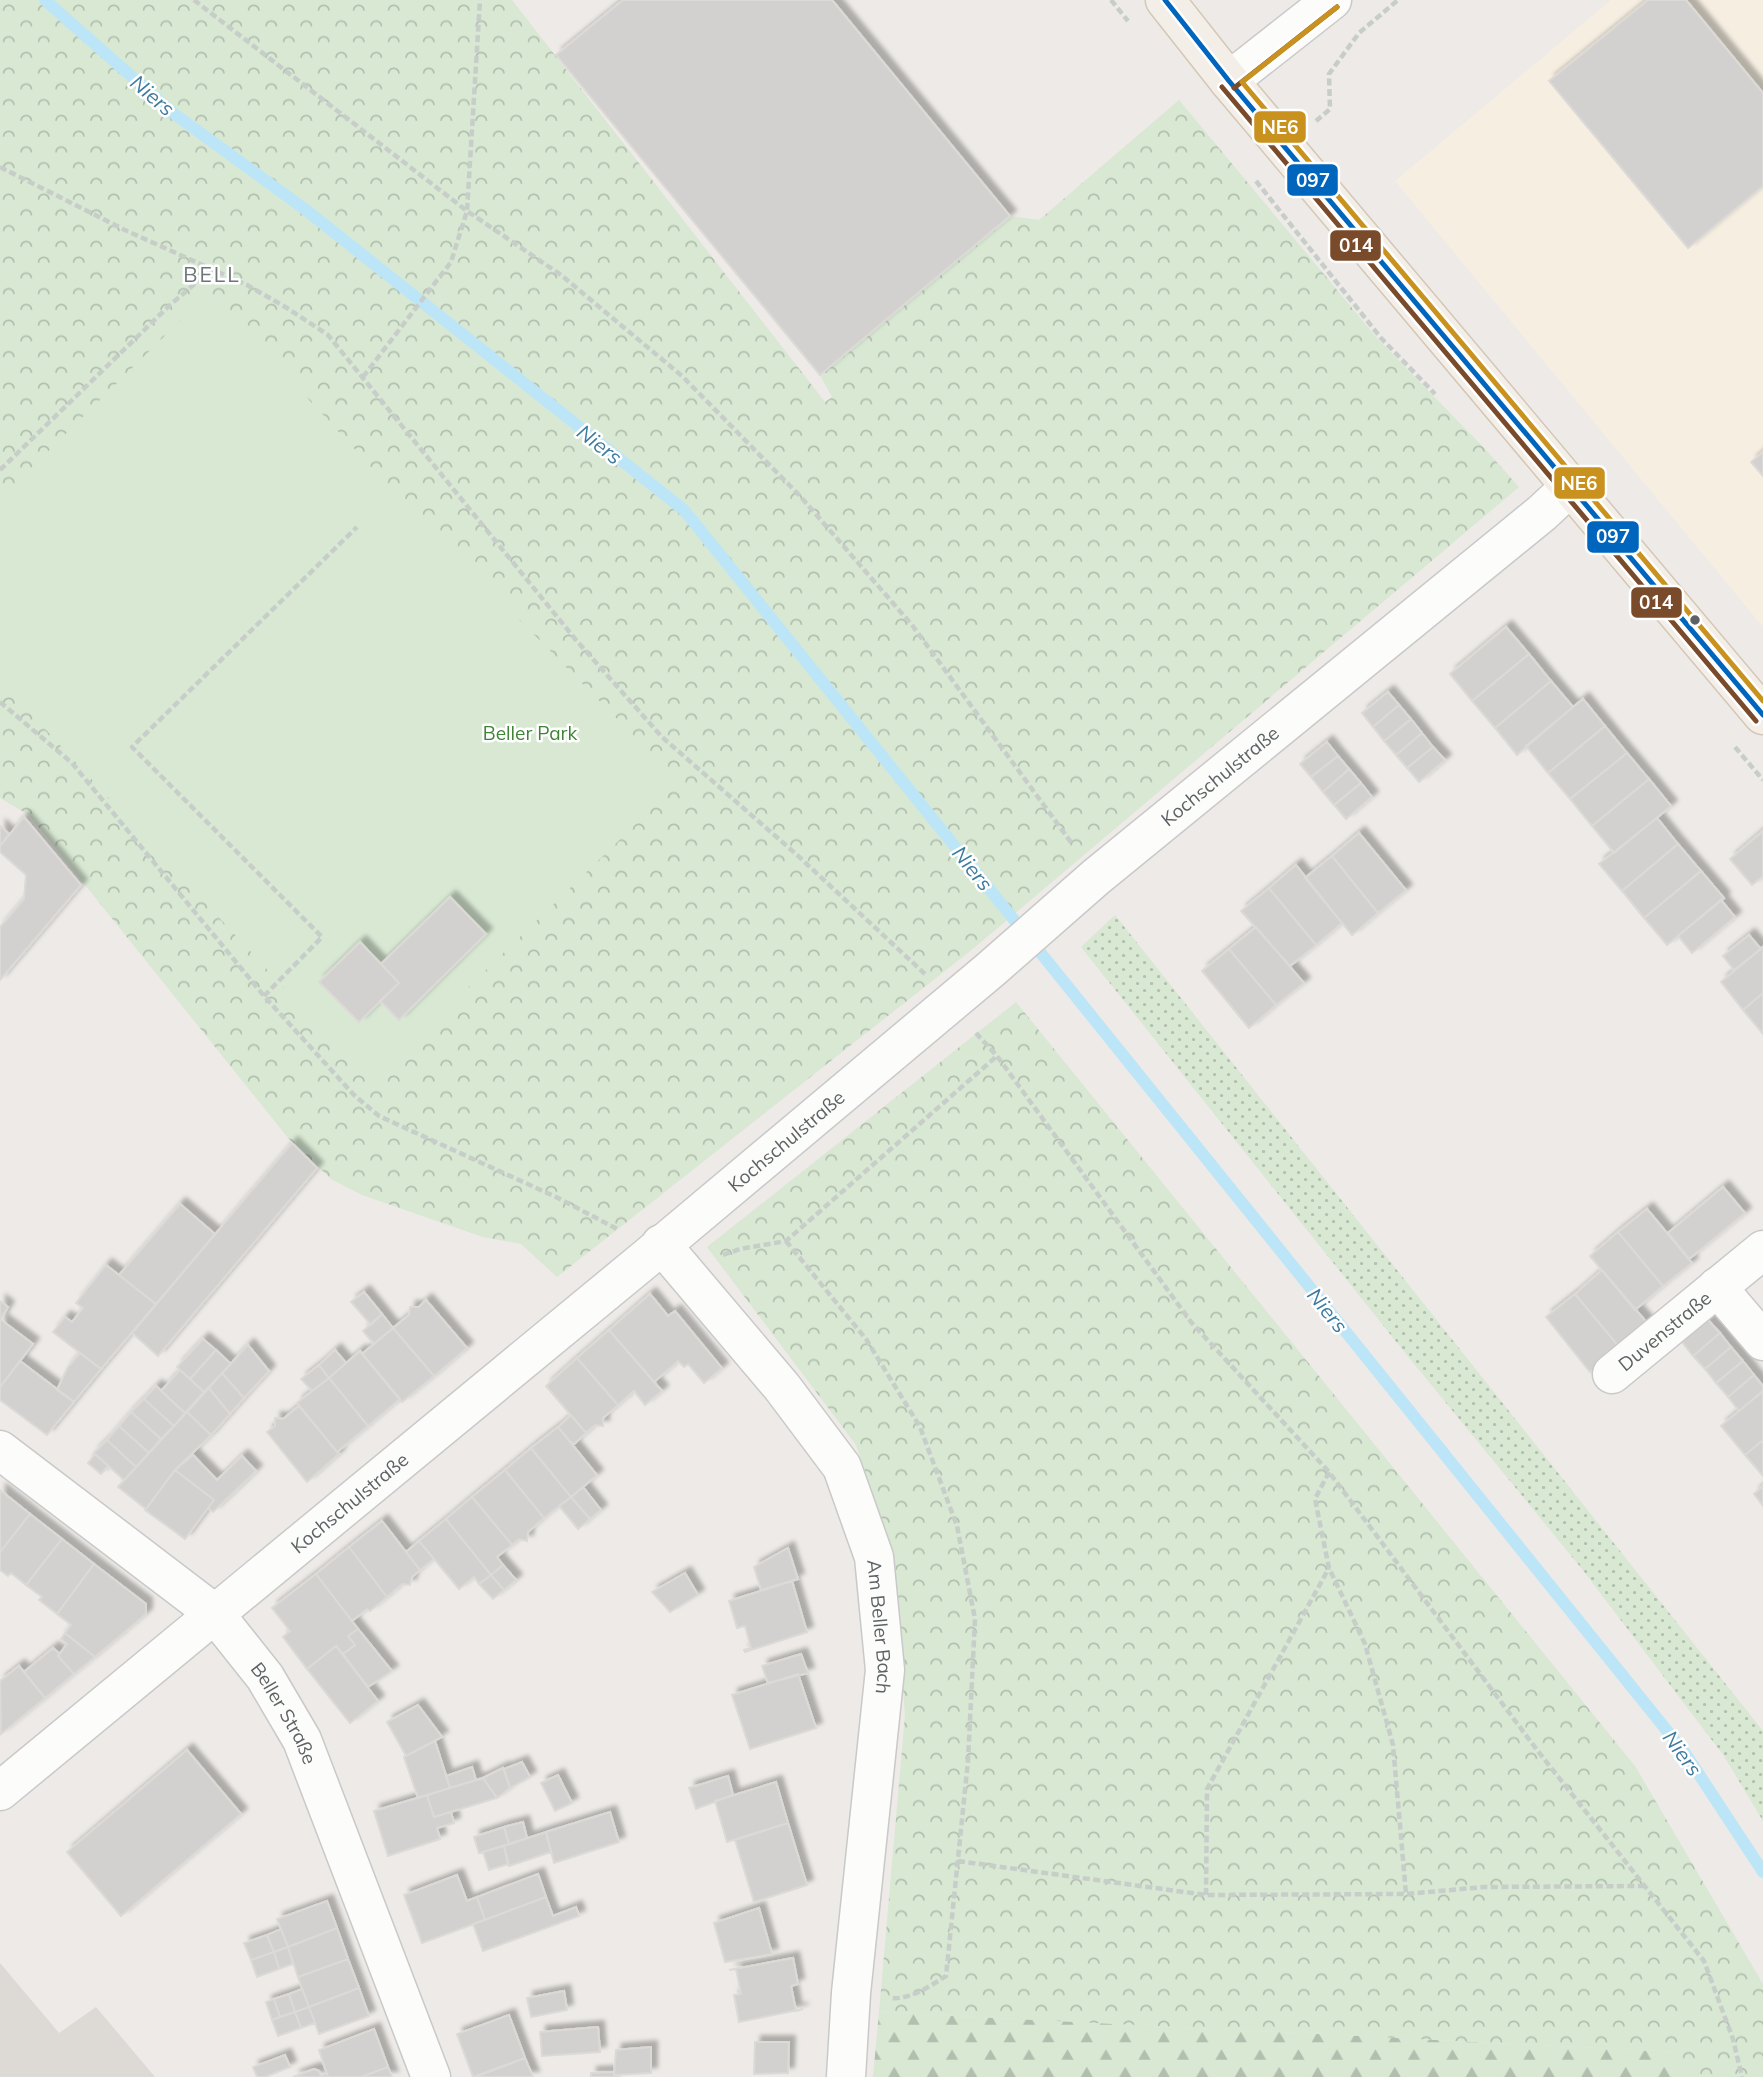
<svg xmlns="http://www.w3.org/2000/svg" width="1763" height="2077" viewBox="0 0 1763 2077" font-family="Mulish,sans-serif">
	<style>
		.commercial { fill: #f6eee1 }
		.education { fill: #dddad5 }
		.grass { fill: url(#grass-dots) }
		.forest { fill: url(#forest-firs) }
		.park { fill: url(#park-crowns) }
		.pitch { fill: #d8e8d3 }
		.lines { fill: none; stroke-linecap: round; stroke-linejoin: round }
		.stream { stroke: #bce6f7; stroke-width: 12 }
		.building { fill: #d3d1d0; stroke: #dcdad6; stroke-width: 2; filter: url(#shadow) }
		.minor-casing { stroke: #c9c9c9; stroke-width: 41 }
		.secondary-casing { stroke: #c9c9c9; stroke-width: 41 }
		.primary-casing { stroke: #d4c7b6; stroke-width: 41 }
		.path { stroke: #c7cdc9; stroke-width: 4.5; stroke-dasharray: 7 3.5; stroke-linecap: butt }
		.minor { stroke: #fcfcfb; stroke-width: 38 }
		.secondary { stroke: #fcfcfb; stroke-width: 38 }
		.primary { stroke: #f3efe8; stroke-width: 38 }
		.bus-1-casing { stroke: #fff; stroke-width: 10 }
		.bus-2-casing { stroke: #fff; stroke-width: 10 }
		.bus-3-casing { stroke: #fff; stroke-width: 10 }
		.bus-1 { stroke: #0065bd; stroke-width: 5 }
		.bus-2 { stroke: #7a4b2a; stroke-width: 5 }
		.bus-3 { stroke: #c9921e; stroke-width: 5 }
		.bus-dot { fill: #5d6265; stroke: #fff; stroke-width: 2.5 }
		.labels { text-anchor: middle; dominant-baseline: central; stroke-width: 5; stroke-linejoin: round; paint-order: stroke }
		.park-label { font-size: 19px; fill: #3e8336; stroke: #fff }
		.street-label { font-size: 19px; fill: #5d6265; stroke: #fff }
		.water-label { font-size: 21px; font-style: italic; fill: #3d7b9f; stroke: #fff }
		.neighbourhood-label { font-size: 21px; letter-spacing: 2px; fill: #6e7477; stroke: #fff }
		.line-badge { stroke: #fff; stroke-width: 2.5 }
		.badge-label { font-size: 19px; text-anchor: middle; font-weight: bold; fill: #fff }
	</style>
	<defs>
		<pattern id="grass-dots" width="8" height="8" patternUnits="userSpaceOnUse" patternTransform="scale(1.75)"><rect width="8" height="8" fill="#d8e8d3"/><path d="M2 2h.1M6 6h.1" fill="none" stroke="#b2bfaf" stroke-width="1.8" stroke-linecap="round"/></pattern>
		<pattern id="forest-firs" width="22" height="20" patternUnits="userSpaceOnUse" patternTransform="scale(1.75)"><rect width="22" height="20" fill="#d8e8d3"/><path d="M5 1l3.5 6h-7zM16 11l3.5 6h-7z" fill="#b2bfaf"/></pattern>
		<pattern id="park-crowns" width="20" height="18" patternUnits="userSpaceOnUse" patternTransform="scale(1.75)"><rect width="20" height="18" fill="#d8e8d3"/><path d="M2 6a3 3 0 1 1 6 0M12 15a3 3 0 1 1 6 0" fill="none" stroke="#b2bfaf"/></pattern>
		<filter id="shadow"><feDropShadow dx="6" dy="-6" stdDeviation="2" flood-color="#0004"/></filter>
	</defs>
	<rect width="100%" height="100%" fill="#edeae7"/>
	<path class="commercial" d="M1611,0H1763V627L1395,181Z"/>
	<path class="education" d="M0,1963L59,2033L96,2007L155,2077H0Z"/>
	<path class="grass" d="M1115,915L1763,1731V1821L1724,1756L1582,1569L1406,1354L1081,947Z"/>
	<path class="forest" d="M879,2012L1677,2052L1681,2077H873Z"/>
	<path class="park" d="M0,0H512L825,402L832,397L820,375L1010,216L1039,220L1179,100L1377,338L1486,450L1519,487L974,948L557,1277L521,1244L483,1237L362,1195L331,1179L288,1138L29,815L0,798Z
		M1016,1002L1635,1766L1763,1984V2077H1681L1676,2052L879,2012L905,1715L893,1556L856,1445L707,1247Z"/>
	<path class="pitch" d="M209,292L399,497L679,782L371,1082L0,680V630L6,624L0,618V499Z"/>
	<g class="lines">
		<path class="stream" d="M45,0L173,113L306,210L684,510L1685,1753L1763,1872"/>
	</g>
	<path class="building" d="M623,0H832L1010,216L820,375L556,55Z
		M1648,0H1686L1763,93V186L1688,248L1549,81Z
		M1763,452V476L1751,462Z
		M1506,627L1529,654L1472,701L1450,674Z
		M1529,654L1551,681L1495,728L1472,701Z
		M1551,681L1573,707L1517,755L1495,728Z
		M1388,692L1399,705L1373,727L1362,713Z
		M1583,699L1605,726L1548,773L1526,746Z
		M1399,705L1411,719L1384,741L1373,727Z
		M1411,719L1422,733L1396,755L1384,741Z
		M1605,726L1627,753L1570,799L1548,773Z
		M1422,733L1433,747L1407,768L1396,755Z
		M1327,742L1338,756L1311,777L1300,764Z
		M1433,747L1445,760L1419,782L1407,768Z
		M1627,753L1649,779L1592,826L1570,799Z
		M1338,756L1349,769L1323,792L1311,777Z
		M1349,769L1361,783L1334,805L1323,792Z
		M1649,779L1671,806L1614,853L1592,826Z
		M1361,783L1372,797L1346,819L1334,805Z
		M24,817L81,885L0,980V927L24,899L26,875L0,852V846Z
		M1657,818L1678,844L1622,891L1599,864Z
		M0,826L9,834L0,846Z
		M1763,831V876L1752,885L1730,859Z
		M1359,833L1406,890L1378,913L1332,856Z
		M1678,844L1701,871L1644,918L1622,891Z
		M1332,856L1378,913L1352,935L1305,878Z
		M1296,865L1342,923L1316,945L1269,888Z
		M1701,871L1724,898L1667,945L1644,918Z
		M1269,888L1316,945L1290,966L1241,911Z
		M450,897L486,934L399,1020L380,1001L399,983L381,964Z
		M1721,900L1735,917L1692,953L1678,936Z
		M1256,927L1304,983L1276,1005L1229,949Z
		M1749,935L1761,949L1734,970L1723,956Z
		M360,942L399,983L359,1022L319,982Z
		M1763,947V993L1743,1010L1721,982Z
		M1229,949L1276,1005L1249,1028L1202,971Z
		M1763,993V1034L1743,1010Z
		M292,1143L317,1168L158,1356L132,1333Z
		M1723,1187L1745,1213L1689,1259L1668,1233Z
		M180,1204L215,1234L156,1304L119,1275Z
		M1647,1209L1692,1263L1663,1286L1618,1232Z
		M1618,1232L1663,1286L1635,1310L1590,1256Z
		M106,1265L156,1304L101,1369L53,1332L65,1317L72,1322L83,1308L76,1303Z
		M1602,1270L1648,1324L1620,1348L1575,1294Z
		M364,1292L382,1314L371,1325L351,1302Z
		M650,1294L668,1316L675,1311L722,1368L704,1383L688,1364L684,1367L678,1361L654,1382L609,1330Z
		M1575,1294L1620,1348L1590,1372L1546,1317Z
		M426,1300L467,1348L434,1376L393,1328L409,1315L410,1307H419Z
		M0,1301L8,1307L0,1320Z
		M382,1314L393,1328L374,1344L363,1331Z
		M0,1319L33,1344L0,1387Z
		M1708,1320L1720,1333L1693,1356L1682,1342Z
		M393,1328L434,1376L402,1402L362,1354Z
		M609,1330L662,1391L645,1405L634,1391L618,1405L577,1358Z
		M1720,1333L1731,1347L1705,1369L1693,1356Z
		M203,1339L216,1350L190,1379L177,1367Z
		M248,1345L269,1371L244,1398L222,1373Z
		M1731,1347L1743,1361L1716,1383L1705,1369Z
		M216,1350L231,1364L204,1392L190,1379Z
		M335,1350L346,1363L329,1378L319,1365Z
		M360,1351L400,1399L368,1426L329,1378Z
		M80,1353L101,1369L74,1402L57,1390L68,1367Z
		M577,1358L618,1405L603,1418V1426L595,1425L586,1433L546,1386Z
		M20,1361L74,1402L47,1435L0,1400V1387Z
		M1743,1361L1754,1375L1728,1397L1716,1383Z
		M319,1365L329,1378L312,1391L301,1379Z
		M180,1370L204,1392L185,1413L161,1391Z
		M222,1373L244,1398L230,1414L209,1388Z
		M1754,1375L1763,1386V1391L1739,1411L1728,1397Z
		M329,1378L368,1426L337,1452L297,1403Z
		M156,1386L185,1413L174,1426L144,1399Z
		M209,1388L230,1414L211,1435L187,1412Z
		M1763,1391V1440L1745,1455L1721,1426Z
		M144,1399L174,1426L161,1439L131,1412Z
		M299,1406L339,1454L307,1482L267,1432L275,1426V1418L283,1419Z
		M131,1412L161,1439L149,1453L119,1426Z
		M187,1412L211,1435L175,1470L146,1509L118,1487Z
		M571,1415L586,1433L573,1445L558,1427Z
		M119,1426L149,1453L136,1467L107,1440Z
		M558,1427L597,1475L571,1497L531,1448Z
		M107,1440L136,1467L124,1480L94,1453Z
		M1763,1440V1476L1745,1455Z
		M531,1448L571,1497L544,1518L505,1470Z
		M95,1454L108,1466L101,1474L88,1463Z
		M193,1455L217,1480L242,1456L256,1471L213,1512L208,1508L214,1500L175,1470Z
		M175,1470L214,1500L185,1539L145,1510Z
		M505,1470L544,1518L528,1532L527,1541L519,1539L512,1545L472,1497Z
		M1763,1486V1506L1754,1494Z
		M583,1487L601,1510L590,1519L571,1497Z
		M0,1490L30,1514L0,1552Z
		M472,1497L512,1545L497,1557L503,1565L491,1575L446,1519Z
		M571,1497L590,1519L578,1529L559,1506Z
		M30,1514L62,1539L26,1585L11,1573L8,1576L0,1570V1552Z
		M446,1519L491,1575L479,1584L474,1577L459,1589L419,1541Z
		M382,1521L420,1570L412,1577L410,1585L402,1584L387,1597L349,1547Z
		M62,1539L94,1564L57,1614L39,1600L42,1597L26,1585Z
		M419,1541L434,1559L420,1570L406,1552Z
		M349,1547L387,1597L370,1611L367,1609L352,1621L316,1574Z
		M788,1548L798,1579L761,1590L754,1567Z
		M94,1564L146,1604V1614L95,1657L65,1633L71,1625L57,1614Z
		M503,1565L516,1580L504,1590L491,1575Z
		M685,1573L698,1595L670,1612L652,1592Z
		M316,1574L358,1629L348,1636L355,1645L343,1654L336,1646L307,1669L283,1637L290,1631L272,1608Z
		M491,1575L504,1590L493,1599L479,1584Z
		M792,1581L807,1632L745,1652L744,1650L751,1648L745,1626L737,1628L729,1601Z
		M358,1629L392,1671L368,1687L343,1654L355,1645L348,1636Z
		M65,1633L95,1657L74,1674L58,1656L67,1644L61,1639Z
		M336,1646L378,1701L350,1723L307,1669Z
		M53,1648L60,1654L58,1656L74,1674L45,1698L24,1672Z
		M801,1654L808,1673L768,1683L762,1666Z
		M19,1666L45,1698L1,1734L0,1681Z
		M798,1674L816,1728L750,1749L732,1695Z
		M418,1705L442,1737L406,1756L387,1722Z
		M435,1741L450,1788L418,1798L404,1757Z
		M187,1750L241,1814L121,1916L67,1852Z
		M522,1762L530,1777L510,1788L504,1769Z
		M472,1767L476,1780L450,1788L446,1776Z
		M503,1768L510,1788L497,1798L483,1778Z
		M558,1775L572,1803L555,1811L541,1783Z
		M728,1776L733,1795L696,1809L689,1788Z
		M483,1778L497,1798L434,1817L427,1795Z
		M776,1782L788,1823L727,1842L715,1801Z
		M427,1795L434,1817L451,1812L454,1823L437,1828L440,1839L388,1856L374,1811Z
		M610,1812L619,1842L554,1863L546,1832Z
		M523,1822L527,1838L509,1844L504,1827Z
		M788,1823L807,1885L754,1902L735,1840Z
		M504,1827L509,1844L479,1853L474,1837Z
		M546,1832L551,1852L509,1866L504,1846Z
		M504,1846L508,1864L489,1870L483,1852Z
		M538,1874L546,1897L485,1920L477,1897Z
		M457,1875L467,1901L477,1897L485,1920L422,1943L404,1895Z
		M546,1897L553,1916L576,1907L579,1916L483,1951L473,1924Z
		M327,1901L337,1928L288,1947L277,1919Z
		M759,1908L772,1954L725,1962L714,1923Z
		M337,1928L348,1959L298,1977L288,1947Z
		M281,1929L288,1947L274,1952L267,1935Z
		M267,1935L274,1952L251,1960L244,1943Z
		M288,1947L293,1964L279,1969L274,1952Z
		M274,1952L279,1969L257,1977L251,1960Z
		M793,1958L798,1984L791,1986L796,2011L803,2009L739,2022L734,1995L741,1994L736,1969L729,1970Z
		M348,1959L359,1988L309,2007L298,1977Z
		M359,1988L369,2016L319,2034L309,2007Z
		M302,1989L309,2007L295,2012L289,1994Z
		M564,1991L567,2010L531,2017L527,1998Z
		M289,1994L295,2012L280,2017L274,1999Z
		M274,1999L280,2017L272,2020L266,2002Z
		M309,2007L315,2023L301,2028L295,2012Z
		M295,2012L301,2028L278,2036L272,2020Z
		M509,2015L525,2058L473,2077L457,2034Z
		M598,2027L600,2052L542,2056L540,2032Z
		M374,2029L388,2067L361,2077H328L319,2050Z
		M755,2042H789L788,2073L754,2074Z
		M651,2047V2073L614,2075L616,2050Z
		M285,2055L290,2067L265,2077H257L253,2067Z
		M525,2058L533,2077H475Z
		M388,2067L392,2077H361Z
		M314,2069L319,2071L321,2076L327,2073L328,2077H293Z
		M614,2072V2075L621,2077H591V2073Z"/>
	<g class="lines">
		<defs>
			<g id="minor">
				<path id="s1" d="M661,1244L782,1387L842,1467L874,1557L885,1670L851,1993L846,2077"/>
				<path d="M1717,1287L1763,1341"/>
				<path id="s2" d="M1612,1374L1763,1250"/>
				<path id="s3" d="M0,1450L214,1613L265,1677L302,1740L431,2077"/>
				<path id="s4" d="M0,1791L649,1256L990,970L1096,877L1542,513L1570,487"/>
			</g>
			<path id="secondary" d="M1229,81L1332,0"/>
			<path id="primary" d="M1165,0L1229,81L1763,715"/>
		</defs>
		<use href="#minor" class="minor-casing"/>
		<use href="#secondary" class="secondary-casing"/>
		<use href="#primary" class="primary-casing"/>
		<path class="path" d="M194,0L467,211L561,275L682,376L800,496L912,625L1073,845
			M1111,0L1128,21
			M1316,121L1330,109L1329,74L1359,33L1398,0
			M0,167L127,231L247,285L287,308L328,335L576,640L662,737L796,854L925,974
			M1256,181L1381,338L1435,394
			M363,377L451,262L467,211L480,0
			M0,470L170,305L212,269
			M0,702L72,763L264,996L354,1095L379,1116L556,1197L619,1230
			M1735,747L1763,780
			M264,996L322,937L132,747L357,527
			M976,1033L997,1056L1191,1322L1329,1472L1537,1750L1704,1961L1733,2039L1742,2077
			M786,1241L866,1339L920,1427L957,1526L975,1619L968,1761L946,1976C930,1986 910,2000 891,1998
			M723,1255L740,1249L786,1241L997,1056
			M1329,1472L1315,1499L1329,1568L1365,1644L1393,1745L1406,1894
			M958,1861L1206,1895L1406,1894L1484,1887L1643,1886
			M1206,1895L1207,1789L1329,1568"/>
		<use href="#minor" class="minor"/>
		<use href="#secondary" class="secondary"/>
		<use href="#primary" class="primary"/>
		<defs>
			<path id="bus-1" d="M1165,0L1229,81L1763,715"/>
			<path id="bus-2" d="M1222,87L1756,721
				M1234,88L1337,7"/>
			<path id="bus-3" d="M1337,7L1242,82L1763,701"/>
		</defs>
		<use href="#bus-1" class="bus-1-casing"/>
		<use href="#bus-2" class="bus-2-casing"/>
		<use href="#bus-3" class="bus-3-casing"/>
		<use href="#bus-1" class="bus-1"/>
		<use href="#bus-2" class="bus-2"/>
		<use href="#bus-3" class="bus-3"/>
	</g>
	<circle class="bus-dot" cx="1695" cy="620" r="6"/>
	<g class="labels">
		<g class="park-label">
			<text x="530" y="733">Beller Park</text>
		</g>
		<g class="street-label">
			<text stroke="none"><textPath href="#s4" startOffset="1587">Kochschulstraße</textPath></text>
			<text stroke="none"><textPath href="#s4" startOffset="1020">Kochschulstraße</textPath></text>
			<text stroke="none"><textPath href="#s2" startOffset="68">Duvenstraße</textPath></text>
			<text stroke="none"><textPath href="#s4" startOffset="453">Kochschulstraße</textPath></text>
			<text stroke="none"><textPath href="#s1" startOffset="453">Am Beller Bach</textPath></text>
			<text stroke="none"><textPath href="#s3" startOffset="392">Beller Straße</textPath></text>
		</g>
		<g class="water-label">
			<text transform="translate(153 95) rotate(41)">Niers</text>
			<text transform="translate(600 444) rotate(38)">Niers</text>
			<text transform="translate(973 868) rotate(51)">Niers</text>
			<text transform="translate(1328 1310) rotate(51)">Niers</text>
			<text transform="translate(1683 1753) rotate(54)">Niers</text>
		</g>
		<g class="neighbourhood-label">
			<text x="212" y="274">BELL</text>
		</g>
	</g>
	<g class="line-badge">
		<rect x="1253" y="110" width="54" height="34" rx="7" fill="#c9921e"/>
		<rect x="1286" y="163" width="53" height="34" rx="7" fill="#0065bd"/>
		<rect x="1329" y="229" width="53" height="33" rx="7" fill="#7a4b2a"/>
		<rect x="1553" y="466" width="53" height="34" rx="7" fill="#c9921e"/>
		<rect x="1586" y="520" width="54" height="34" rx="7" fill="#0065bd"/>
		<rect x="1630" y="586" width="53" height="33" rx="7" fill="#7a4b2a"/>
	</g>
	<g class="badge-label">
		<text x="1280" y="134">NE6</text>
		<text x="1313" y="187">097</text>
		<text x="1356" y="252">014</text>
		<text x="1579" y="490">NE6</text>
		<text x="1613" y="543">097</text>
		<text x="1656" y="609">014</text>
	</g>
</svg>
